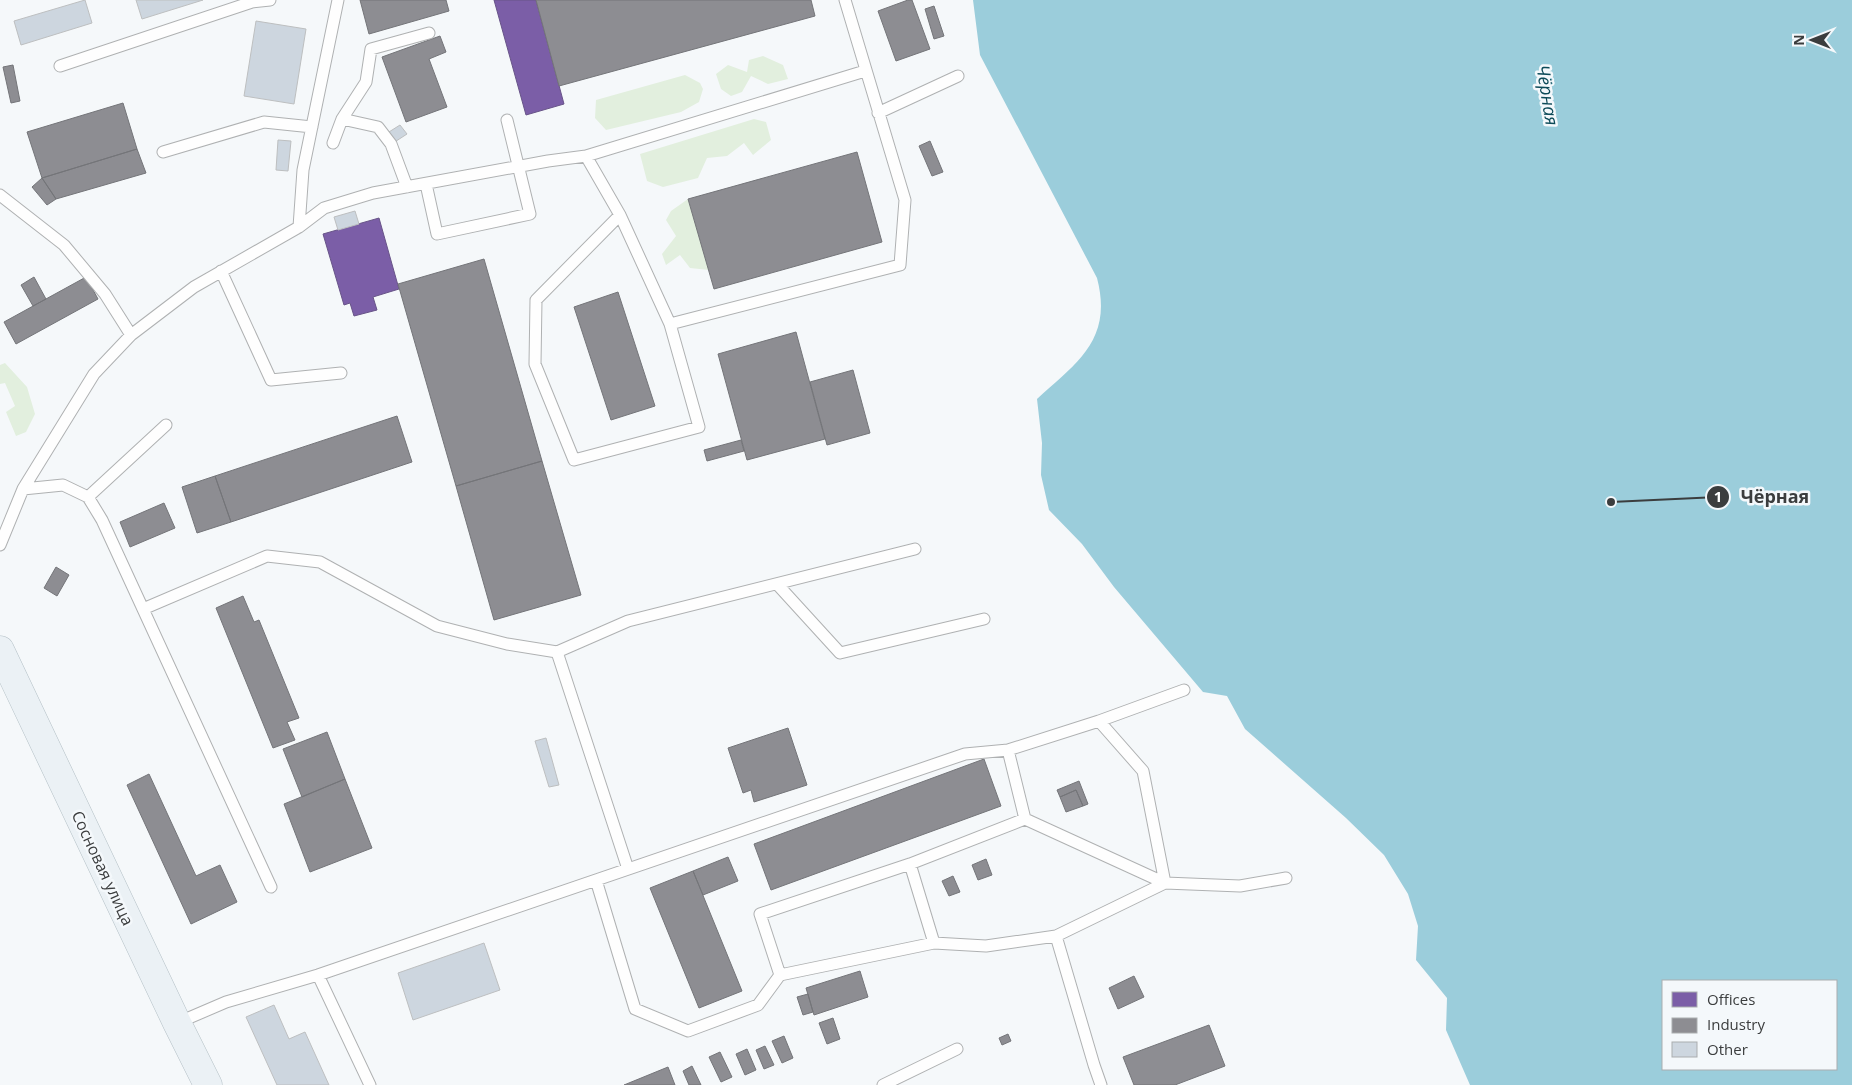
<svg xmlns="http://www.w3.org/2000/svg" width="1852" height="1085" viewBox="0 0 1852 1085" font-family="'Open Sans',sans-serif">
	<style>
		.green { fill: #e2efde }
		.water { fill: #9bcddb; fill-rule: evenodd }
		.offices { fill: #7b5ea7; stroke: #685488 }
		.industry { fill: #8d8d92; stroke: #747579 }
		.building { fill: #cdd6df; stroke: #bdbfc0 }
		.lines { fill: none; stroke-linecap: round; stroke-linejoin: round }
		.lane-casing { stroke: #afb1b2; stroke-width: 13 }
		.primary-casing { stroke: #b4c0c6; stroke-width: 29 }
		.lane { stroke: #fefefe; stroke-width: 11 }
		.primary { stroke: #ebf1f5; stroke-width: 28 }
		.labels { text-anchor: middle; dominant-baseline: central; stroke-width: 5; stroke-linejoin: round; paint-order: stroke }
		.street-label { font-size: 16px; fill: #3b3d3e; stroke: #f4f8fb }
		.water-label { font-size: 18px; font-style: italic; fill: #0c4a58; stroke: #f4f8fb }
		.leader { fill: none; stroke: #3b3d3e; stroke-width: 2 }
		.callout-dot { fill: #3b3d3e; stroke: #f4f8fb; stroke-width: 2 }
		.mark-label { font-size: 15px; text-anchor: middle; font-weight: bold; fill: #fff }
		.callout-label { font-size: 18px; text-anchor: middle; font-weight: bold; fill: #3b3d3e; stroke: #f4f8fb; stroke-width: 5; stroke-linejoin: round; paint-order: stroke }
	</style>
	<rect width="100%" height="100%" fill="#f5f8fa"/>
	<path class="green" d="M763,56L783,65L788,79L768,84L751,76L742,92L731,96L721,89L716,74L728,65L747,72L749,60Z
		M685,75L700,83L703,89L699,102L681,112L606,130L595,118L596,100Z
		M754,119L766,122L771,140L753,155L744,143L727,156L707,158L698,178L663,187L647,181L640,154Z
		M688,199L709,270L690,268L680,255L666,265L662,254L676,236L666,220L671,211Z
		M5,363L27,387L35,414L26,432L16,436L6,412L15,406L5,383L0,384V365Z"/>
	<path class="water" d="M973,0H1852V1085H1470L1446,1030L1447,998L1416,960L1418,926L1408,894L1384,855L1346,818L1245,729L1227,696L1203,692L1114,587L1082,544L1049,510L1041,475L1042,443L1037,399C1078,362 1113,339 1097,278L980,55ZM1663,981H1836V1069H1663Z"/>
	<path class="offices" d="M494,0H536L564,104L526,115Z
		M379,218L399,289L373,297L377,310L354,316L350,303L344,305L323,234Z"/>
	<path class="industry" d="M360,0H446L449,11L369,34Z
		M536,0H811L815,16L559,86Z
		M908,0H912L930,49L896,61L878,11Z
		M934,6L944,36L934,39L925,9Z
		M440,36L446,52L429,59L447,107L406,122L382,57Z
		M13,65L20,101L11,103L3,67Z
		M123,103L137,149L42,178L27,132Z
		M930,141L943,172L932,176L919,146Z
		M137,149L146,173L56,199L42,178Z
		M857,152L882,242L714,289L688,199Z
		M42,178L56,199L47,205L32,187Z
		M484,259L542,461L456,486L398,284Z
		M34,277L46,299L33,306L21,285Z
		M86,277L98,299L16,344L4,322Z
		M618,292L655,406L611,420L574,307Z
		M796,332L825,439L747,460L718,354Z
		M853,370L870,433L827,445L810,382Z
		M397,416L412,462L231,522L215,476Z
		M741,440L744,451L707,461L704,450Z
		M542,461L581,595L494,620L456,486Z
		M215,476L231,522L197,533L182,487Z
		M164,503L175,528L130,547L120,522Z
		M56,567L69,575L57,596L44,588Z
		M243,596L254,622L259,620L299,718L287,722L295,740L273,748L216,608Z
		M788,728L807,785L754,802L751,790L743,793L728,748Z
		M327,732L345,779L302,797L283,749Z
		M984,759L1001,806L771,890L754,844Z
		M149,774L196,876L220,865L237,902L191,924L127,785Z
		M345,779L372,848L310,872L284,804Z
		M1079,781L1088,804L1083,806L1076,790L1060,797L1057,790Z
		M1076,790L1083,806L1066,812L1060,797Z
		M728,857L738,881L703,895L693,871Z
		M986,859L992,875L978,880L972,865Z
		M693,871L742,991L699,1008L650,888Z
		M953,876L960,892L949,896L942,881Z
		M860,971L868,997L814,1015L806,988Z
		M1134,976L1144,997L1118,1009L1109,988Z
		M808,994L813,1012L803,1015L797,997Z
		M833,1018L840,1039L827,1044L819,1023Z
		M1209,1025L1225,1066L1175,1085H1134L1123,1057Z
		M1008,1034L1011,1041L1002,1045L999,1038Z
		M784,1036L793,1058L782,1063L772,1041Z
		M765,1046L774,1065L764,1069L756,1050Z
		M747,1049L756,1070L745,1075L736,1054Z
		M720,1052L732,1077L721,1082L709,1057Z
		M692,1066L701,1085H689L683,1071Z
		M668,1067L675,1085H624Z"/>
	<path class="building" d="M85,0L92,23L21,45L14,21Z
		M136,0H203L142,19Z
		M256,21L306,29L294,104L244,96Z
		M400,125L407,134L387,147L381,137Z
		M278,140L291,141L288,171L276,170Z
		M355,211L359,224L338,230L334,217Z
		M546,738L559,785L549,787L535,741Z
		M484,943L500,990L413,1020L398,973Z
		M274,1005L289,1039L305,1032L329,1085H277L246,1017Z"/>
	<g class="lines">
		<defs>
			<path id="lane" d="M60,66L252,2L270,0
				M878,113L958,76
				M342,119L378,127L391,144L407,187
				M333,143L342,119L366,82L371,49L429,33
				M163,152L264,122L312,127
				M586,156L620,215L670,324L699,427L574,460L535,364L536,300L620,215
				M426,184L437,234L530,214L507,120
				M0,195L64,245L105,294L131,335
				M299,227L303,170L338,0
				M221,271L271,380L341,373
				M670,324L900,265L905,200L845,0
				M23,489L63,485L88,497L102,520L271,887
				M88,497L166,425
				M0,545L23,489L94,374L131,335L194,287L299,227L324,208L373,193L548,161L586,156L865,71
				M777,584L840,653L984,619
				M143,609L267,556L320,562L437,626L507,644L557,652L628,621L915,549
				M557,652L628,869
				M1008,750L1025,819L1165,883L1240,886L1286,878
				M910,864L934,943
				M596,880L635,1009L688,1031L758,1005L780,975L934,943L986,946L1056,936L1165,883L1143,771L1099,721
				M1056,936L1094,1065L1101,1085
				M318,975L370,1085
				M780,975L760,914L910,864L1025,819
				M177,1023L226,1002L318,975L965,754L1008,750L1099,721L1184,690
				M883,1085L957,1049"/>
			<path id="primary" d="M0,650L177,1023L208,1085"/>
		</defs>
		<use href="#lane" class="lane-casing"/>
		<use href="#primary" class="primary-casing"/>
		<use href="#lane" class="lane"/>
		<use href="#primary" class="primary"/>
	</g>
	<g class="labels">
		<g class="street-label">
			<text transform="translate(103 868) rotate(65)">Сосновая улица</text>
		</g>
		<g class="water-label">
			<text transform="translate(1548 95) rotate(81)">Чёрная</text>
		</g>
	</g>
	<path class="leader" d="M1611 502L1718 497"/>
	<g class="callout-dot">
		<circle cx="1611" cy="502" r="5"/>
		<circle cx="1718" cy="497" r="12"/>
	</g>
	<g class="mark-label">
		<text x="1718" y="502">1</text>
	</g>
	<g class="callout-label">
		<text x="1775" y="503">Чёрная</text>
	</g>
	<rect x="1662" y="980" width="175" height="90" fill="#f4f8fb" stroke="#aaadaf"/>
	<rect x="1672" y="992" width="25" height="15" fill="#7b5ea7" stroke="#aaadaf"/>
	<text x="1707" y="1005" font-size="15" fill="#3b3d3e">Offices</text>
	<rect x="1672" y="1018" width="25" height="15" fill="#8d8d92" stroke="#aaadaf"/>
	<text x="1707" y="1030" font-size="15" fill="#3b3d3e">Industry</text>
	<rect x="1672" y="1042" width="25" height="15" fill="#cdd6df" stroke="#aaadaf"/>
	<text x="1707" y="1055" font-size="15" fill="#3b3d3e">Other</text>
	<g transform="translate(1812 40) rotate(270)" stroke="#f4f8fb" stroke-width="4" paint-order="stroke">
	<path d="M0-4L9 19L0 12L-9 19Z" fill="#3b3d3e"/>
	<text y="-8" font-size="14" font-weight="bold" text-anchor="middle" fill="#3b3d3e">N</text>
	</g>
</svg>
